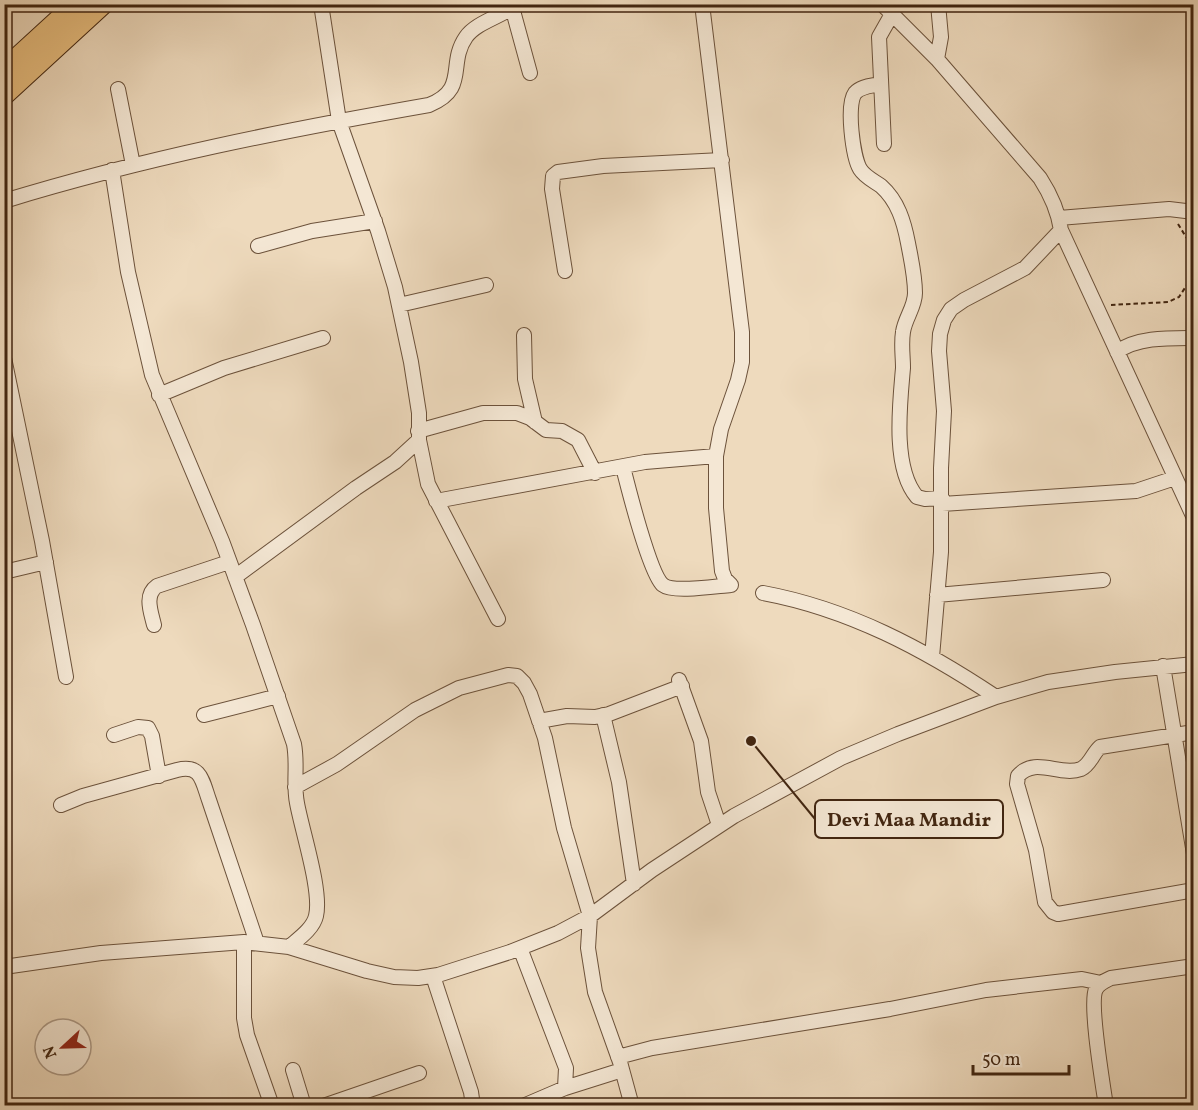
<svg xmlns="http://www.w3.org/2000/svg" width="1198" height="1110" viewBox="0 0 1198 1110" font-family="Vollkorn,serif">
	<style>
		.lines { fill: none; stroke-linecap: round; stroke-linejoin: round }
		.minor-casing { stroke: #6c523b; stroke-width: 16 }
		.highway-casing { stroke: #412510; stroke-width: 22 }
		.path { stroke: #412510; stroke-width: 2; stroke-dasharray: 4.5 3; stroke-linecap: butt }
		.minor { stroke: #f4e7d4; stroke-width: 14 }
		.highway { stroke: #e7bd7e; stroke-width: 20 }
		.leader { fill: none; stroke: #412510; stroke-width: 2 }
		.callout-dot { fill: #412510; stroke: #f4e7d4; stroke-width: 2 }
		.callout { fill: #f4e7d4; stroke: #412510; stroke-width: 2 }
		.callout-label { font-size: 20px; text-anchor: middle; font-weight: bold; fill: #412510 }
	</style>
	<rect width="100%" height="100%" fill="#eedabd"/>
	<filter id="stains"><feTurbulence type="fractalNoise" baseFrequency=".00333" numOctaves="4"/><feColorMatrix values="0 0 0 0 .2 0 0 0 0 .09 0 0 0 0 .02 0 0 0 .5 -.17"/></filter>
	<radialGradient id="worn" r=".72"><stop offset=".6" stop-color="#630" stop-opacity="0"/><stop offset="1" stop-color="#630" stop-opacity=".3"/></radialGradient>
	<g class="lines">
		<defs>
			<path id="minor" d="M702,4L742,332V362L738,380L721,429L716,456V508L722,571L725,579L731,585
				M882,4L937,59L1040,178C1051,195 1058,210 1061,230L1194,518
				M512,7L530,73
				M937,59L941,37L938,4
				M880,84C872,86 861,86 855,93C846,105 853,157 860,169C865,177 874,181 881,186C898,201 904,222 908,243C911,259 915,276 915,293C915,307 905,318 903,332C901,344 903,356 903,368C900,403 892,468 917,497L925,499L942,498
				M118,89L133,165
				M884,144L879,37L892,14
				M112,170L128,272L152,375L222,541L253,625L294,744C298,765 293,783 297,803C302,831 322,891 316,916C313,929 298,939 289,947
				M4,201C144,158 286,130 429,105C469,89 447,64 466,37C475,24 496,18 510,9L513,4
				M1059,218L1169,209L1194,212
				M258,246L312,231L375,221
				M565,271L552,189L553,176L558,172L603,166L722,160
				M399,305L486,285
				M524,335L525,379L535,422
				M1117,352C1137,337 1169,338 1194,338
				M4,358L42,541L66,677
				M159,395L224,368L323,338
				M418,431L483,413H517L530,418L546,430L562,431L578,440L595,473
				M419,440L428,484L498,619
				M623,467C628,487 650,575 663,585C673,593 717,586 731,585
				M436,501L645,462L716,456
				M942,504L1136,491L1175,478
				M4,572L46,562
				M235,577L356,488L395,462L419,440V413L411,362L395,287L378,231L339,121L321,4
				M763,593C849,609 924,649 996,697
				M937,595L1103,580
				M154,625C151,612 144,595 157,586L229,562
				M932,657L941,552V468L944,411L939,351L940,334L944,320L951,309L964,300L1025,268L1061,230
				M1163,666L1194,854
				M679,680L701,741L708,792L719,825
				M204,715L278,696
				M603,715L619,782L634,884
				M539,721L567,716L595,717L609,714L682,686
				M1194,732L1100,747C1093,753 1090,765 1081,769C1060,777 1035,756 1018,776L1017,784L1036,850L1045,902L1053,912L1058,914L1194,890
				M114,735L138,727L148,728L152,736L159,776
				M295,787L337,764L415,710L459,688L508,675L517,676L524,683L530,694L545,738L564,828L590,916L588,948L595,992L620,1062L632,1106
				M61,805L83,796L177,770C201,764 202,780 209,800L257,943
				M244,942V1018L247,1035L272,1106
				M520,948L566,1068L565,1088L523,1106
				M4,967L101,953L244,942L289,947L367,971L394,977L418,978L438,975L510,952L558,933L590,916L652,870L734,816L841,758L898,734L996,697L1048,682L1115,672L1194,664
				M433,976L471,1092L473,1106
				M618,1057L652,1048L890,1009L986,990L1082,979L1101,983
				M293,1070L304,1106
				M565,1088L622,1070
				M323,1106L419,1073
				M1106,1106C1103,1086 1089,1002 1096,989C1099,983 1105,981 1111,978L1194,966"/>
			<path id="highway" d="M4,70L76,4
				M4,95L103,4"/>
		</defs>
		<use href="#minor" class="minor-casing"/>
		<use href="#highway" class="highway-casing"/>
		<path class="path" d="M1178,224L1191,245L1194,253
			M1111,305L1168,302L1179,297L1194,274"/>
		<use href="#minor" class="minor"/>
		<use href="#highway" class="highway"/>
	</g>
	<path class="leader" d="M751 741L815 819"/>
	<circle class="callout-dot" cx="751" cy="741" r="6"/>
	<rect class="callout" x="815" y="800" width="188" height="38" rx="6"/>
	<g class="callout-label">
		<text x="909" y="826">Devi Maa Mandir</text>
	</g>
	<rect width="1198" height="1110" fill="none" stroke="#eedabd" stroke-width="24"/>
	<rect x="6" y="6" width="1186" height="1098" fill="none" stroke="#412510" stroke-width="3"/>
	<rect x="12" y="12" width="1174" height="1086" fill="none" stroke="#412510" stroke-width="1.5"/>
	<g transform="translate(63 1047) rotate(248)"><circle r="28" fill="#f4e7d4" stroke="#ac9986" stroke-width="1.5"/>
	<path d="M0-4.5L10 22L0 15L-10 22Z" fill="#8f2418"/>
	<text y="-9" font-size="16" font-weight="bold" text-anchor="middle" fill="#412510">N</text>
	</g>
	<path d="M973 1065v9h96v-9" fill="none" stroke="#412510" stroke-width="3"/>
	<text x="982" y="1065" font-size="18" fill="#412510" stroke="#f4e7d4" stroke-width="4.5" paint-order="stroke">50 m</text>
	<rect width="100%" height="100%" filter="url(#stains)"/>
	<rect width="100%" height="100%" fill="url(#worn)"/>
</svg>
